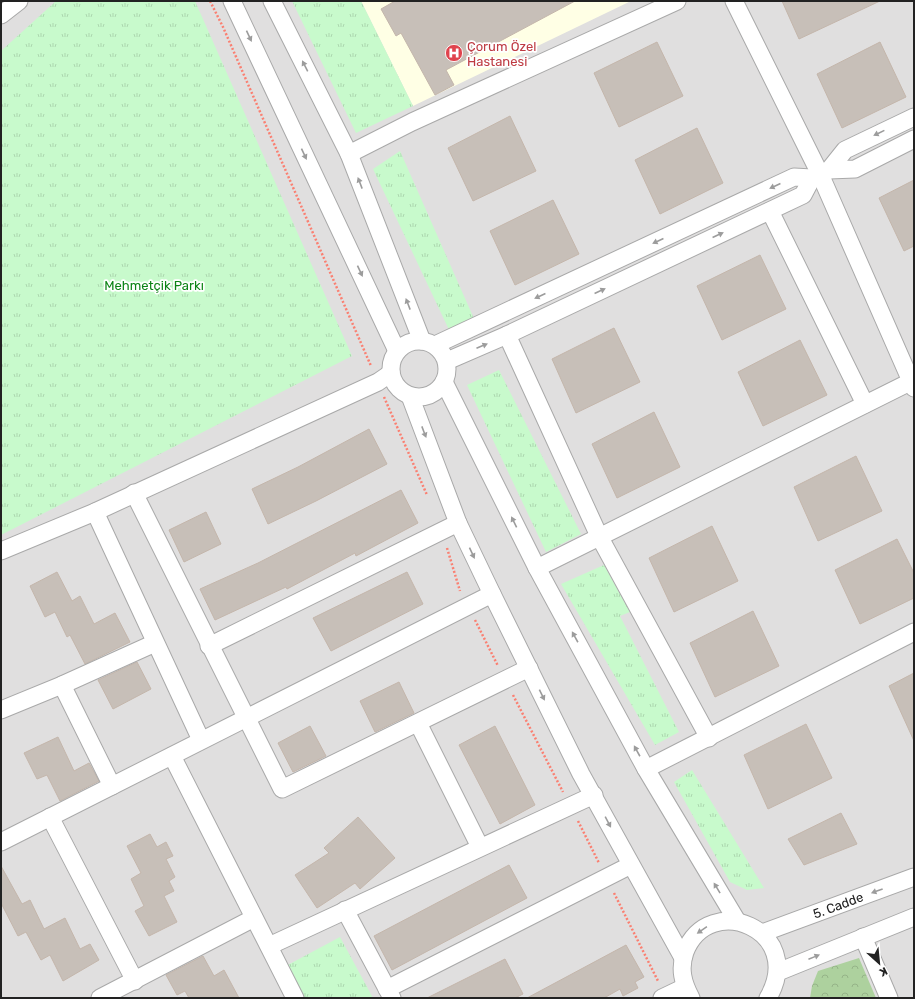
<svg xmlns="http://www.w3.org/2000/svg" width="915" height="999" viewBox="0 0 915 999" font-family="Rubik,sans-serif">
	<style>
		.residential { fill: #e0dfdf }
		.education { fill: #ffffe5 }
		.forest { fill: url(#forest-crowns) }
		.park { fill: url(#park-tufts) }
		.building { fill: #c7bfb8; stroke: #c4b6ab }
		.lines { fill: none; stroke-linecap: round; stroke-linejoin: round }
		.minor-casing { stroke: #a9a9a9; stroke-width: 19 }
		.path { stroke: #fa8072; stroke-width: 2.5; stroke-dasharray: 2 2; stroke-linecap: butt }
		.minor { stroke: #fff; stroke-width: 17 }
		.oneway { fill: #9c9c9c }
		.labels { text-anchor: middle; dominant-baseline: central; stroke-width: 3.5; stroke-linejoin: round; paint-order: stroke }
		.health-label { font-size: 13px; fill: #be3a42; stroke: #fff; text-anchor: start }
		.park-label { font-size: 13px; fill: #0c8416; stroke: #fff }
		.street-label { font-size: 13px; fill: #222; stroke: #fff }
	</style>
	<defs>
		<pattern id="forest-crowns" width="20" height="18" patternUnits="userSpaceOnUse"><rect width="20" height="18" fill="#add19e"/><path d="M2 6a3 3 0 1 1 6 0M12 15a3 3 0 1 1 6 0" fill="none" stroke="#95b388"/></pattern>
		<pattern id="park-tufts" width="24" height="20" patternUnits="userSpaceOnUse"><rect width="24" height="20" fill="#c8facc"/><path d="M3 7l-1-3M5 7V3M7 7l1-3M15 17l-1-3M17 17v-4M19 17l1-3" fill="none" stroke="#acd6af"/></pattern>
	</defs>
	<rect width="100%" height="100%" fill="#f2efe9"/>
	<path class="residential" d="M1,1H914V998H1Z"/>
	<path class="education" d="M361,1H631L413,106Z"/>
	<path class="forest" d="M859,958L876,998H810L812,986L818,971Z"/>
	<path class="park" d="M56,1H195L352,356L1,535V51Z
		M292,1H361L413,106L356,133Z
		M400,151L475,321L451,334L373,169Z
		M499,370L581,534L546,552L467,385Z
		M604,565L630,612L620,616L679,732L655,745L561,584Z
		M692,770L764,888L747,890L730,882L674,782Z
		M340,937L373,998H300L284,967Z"/>
	<path class="building" d="M395,1H575L446,70L454,85L435,95L401,33L396,36L381,9Z
		M782,1H880L799,39Z
		M657,42L683,96L619,127L594,73Z
		M880,42L906,97L842,128L817,74Z
		M510,116L536,171L473,201L448,148Z
		M697,128L723,183L660,214L635,160Z
		M914,180V246L904,251L879,198Z
		M553,200L579,254L515,285L490,231Z
		M760,255L786,309L722,340L697,286Z
		M614,328L640,382L576,413L552,359Z
		M800,340L827,395L763,426L738,372Z
		M654,412L680,467L617,498L592,444Z
		M369,429L387,464L316,501L268,524L252,489L298,467Z
		M856,456L882,511L818,541L794,487Z
		M401,490L418,523L356,556L355,553L287,589L286,587L215,620L200,589L258,563Z
		M206,512L221,544L184,562L169,530Z
		M712,526L738,581L674,612L649,558Z
		M897,539L914,573V598L860,624L835,570Z
		M57,572L72,601L80,596L94,624L115,613L130,642L85,664L70,635L67,637L55,612L45,617L30,586Z
		M407,572L423,604L331,651L313,618Z
		M753,611L779,666L715,697L690,643Z
		M137,662L151,689L113,709L98,680Z
		M914,673V741L889,686Z
		M399,682L414,713L375,732L360,701Z
		M806,724L832,778L768,809L744,755Z
		M310,726L326,756L293,772L278,743Z
		M495,726L535,805L500,824L459,745Z
		M58,737L74,771L89,763L99,781L60,801L47,775L37,779L24,753Z
		M841,813L857,844L804,865L788,839Z
		M358,817L395,858L360,889L355,883L317,908L295,875L329,853L324,848Z
		M150,834L157,847L166,842L173,856L166,859L175,877L169,881L174,891L164,896L177,922L149,936L135,911L144,906L131,879L141,873L127,846Z
		M509,865L527,898L392,970L374,936Z
		M1,866L22,904L30,900L44,929L65,918L80,949L90,944L99,960L63,981L50,955L41,960L26,932L18,936L1,903Z
		M626,945L644,977L635,982L638,988L623,996L620,989L604,998H527Z
		M203,956L214,976L224,970L239,998H189L185,991L177,995L166,975Z
		M505,959L523,994L515,998H427Z"/>
	<g class="lines">
		<defs>
			<g id="minor">
				<path d="M232,1L397,351"/>
				<path d="M272,1L349,154L422,341"/>
				<path d="M734,1L820,174L914,388"/>
				<path d="M1,15L19,1"/>
				<path d="M349,154L412,122L677,1"/>
				<path d="M829,170L855,169L914,139"/>
				<path d="M770,211L865,404"/>
				<path d="M507,335L599,536L709,738"/>
				<circle cx="419" cy="369" r="28"/>
				<path d="M435,345L794,177L812,178L820,174L829,170L845,150L914,117"/>
				<path d="M447,361L507,335L803,195L812,178"/>
				<path d="M444,382L537,568L646,769L737,921"/>
				<path d="M410,396L458,523L492,594L581,774L683,958"/>
				<path d="M134,493L282,789L529,668"/>
				<path d="M95,512L201,740"/>
				<path d="M1,551L95,512L378,382L391,373"/>
				<path d="M537,568L914,380"/>
				<path d="M209,646L458,523"/>
				<path d="M62,685L112,786"/>
				<path d="M1,710L62,685L155,643"/>
				<path d="M418,723L480,847"/>
				<path d="M172,756L295,998"/>
				<path d="M646,769L914,632"/>
				<path d="M50,817L135,981"/>
				<path d="M1,842L492,594"/>
				<path d="M345,910L392,998"/>
				<path id="s1" d="M762,933L914,877"/>
				<path d="M863,937L889,998"/>
				<path d="M269,946L594,795"/>
				<path d="M778,972L914,917"/>
				<path d="M387,989L631,865"/>
				<path d="M100,998L254,918"/>
				<path d="M662,998L685,987"/>
				<path d="M691,998C683,983 679,969 685,952C709,890 807,930 768,998"/>
			</g>
		</defs>
		<use href="#minor" class="minor-casing"/>
		<path class="path" d="M210,1L223,27L371,366
			M384,397L427,495
			M447,548L460,591
			M475,620L498,666
			M513,695L563,792
			M578,821L599,863
			M614,893L658,981"/>
		<use href="#minor" class="minor"/>
	</g>
	<defs><path id="oneway-solid" d="M-6-.8H1V-3.2L6.5 0L1 3.2V.8H-6Z"/></defs>
	<g class="oneway">
		<use href="#oneway-solid" transform="translate(249 36) rotate(65)"/>
		<use href="#oneway-solid" transform="translate(305 66) rotate(-117)"/>
		<use href="#oneway-solid" transform="translate(879 133) rotate(154)"/>
		<use href="#oneway-solid" transform="translate(304 154) rotate(65)"/>
		<use href="#oneway-solid" transform="translate(360 183) rotate(-111)"/>
		<use href="#oneway-solid" transform="translate(775 186) rotate(155)"/>
		<use href="#oneway-solid" transform="translate(718 235) rotate(-25)"/>
		<use href="#oneway-solid" transform="translate(658 241) rotate(155)"/>
		<use href="#oneway-solid" transform="translate(360 271) rotate(65)"/>
		<use href="#oneway-solid" transform="translate(600 291) rotate(-25)"/>
		<use href="#oneway-solid" transform="translate(540 296) rotate(155)"/>
		<use href="#oneway-solid" transform="translate(408 304) rotate(-111)"/>
		<use href="#oneway-solid" transform="translate(482 346) rotate(-23)"/>
		<use href="#oneway-solid" transform="translate(424 432) rotate(69)"/>
		<use href="#oneway-solid" transform="translate(514 522) rotate(-116)"/>
		<use href="#oneway-solid" transform="translate(472 553) rotate(65)"/>
		<use href="#oneway-solid" transform="translate(575 637) rotate(-119)"/>
		<use href="#oneway-solid" transform="translate(542 695) rotate(64)"/>
		<use href="#oneway-solid" transform="translate(637 751) rotate(-119)"/>
		<use href="#oneway-solid" transform="translate(608 822) rotate(62)"/>
		<use href="#oneway-solid" transform="translate(717 888) rotate(-121)"/>
		<use href="#oneway-solid" transform="translate(877 891) rotate(160)"/>
		<use href="#oneway-solid" transform="translate(702 930) rotate(145)"/>
		<use href="#oneway-solid" transform="translate(814 957) rotate(-22)"/>
	</g>
	<defs>
		<symbol id="hospital-disc" viewBox="-11 -11 22 22"><circle r="9.5" fill="#e0444e" stroke="#fff"/><path d="M-5-5h3v3.5h4V-5h3V5h-3V1.5h-4V5h-3Z" fill="#fff"/></symbol>
	</defs>
	<g fill-rule="evenodd">
		<use href="#hospital-disc" x="444" y="43" width="20" height="20"/>
	</g>
	<g class="labels">
		<g class="health-label">
			<text x="467" y="46">Çorum Özel<tspan x="467" dy="15">Hastanesi</tspan></text>
		</g>
		<g class="park-label">
			<text x="154" y="285">Mehmetçik Parkı</text>
		</g>
		<g class="street-label">
			<text stroke="none"><textPath href="#s1" startOffset="81">5. Cadde</textPath></text>
		</g>
	</g>
	<rect width="915" height="999" fill="none" stroke="#222222" stroke-width="4"/>
	<g transform="translate(879 963) rotate(153)" stroke="#ffffff" stroke-width="3" paint-order="stroke">
	<path d="M0-3L7 15L0 10L-7 15Z" fill="#222222"/>
	<text y="-6" font-size="11" font-weight="bold" text-anchor="middle" fill="#222222">K</text>
	</g>
</svg>
